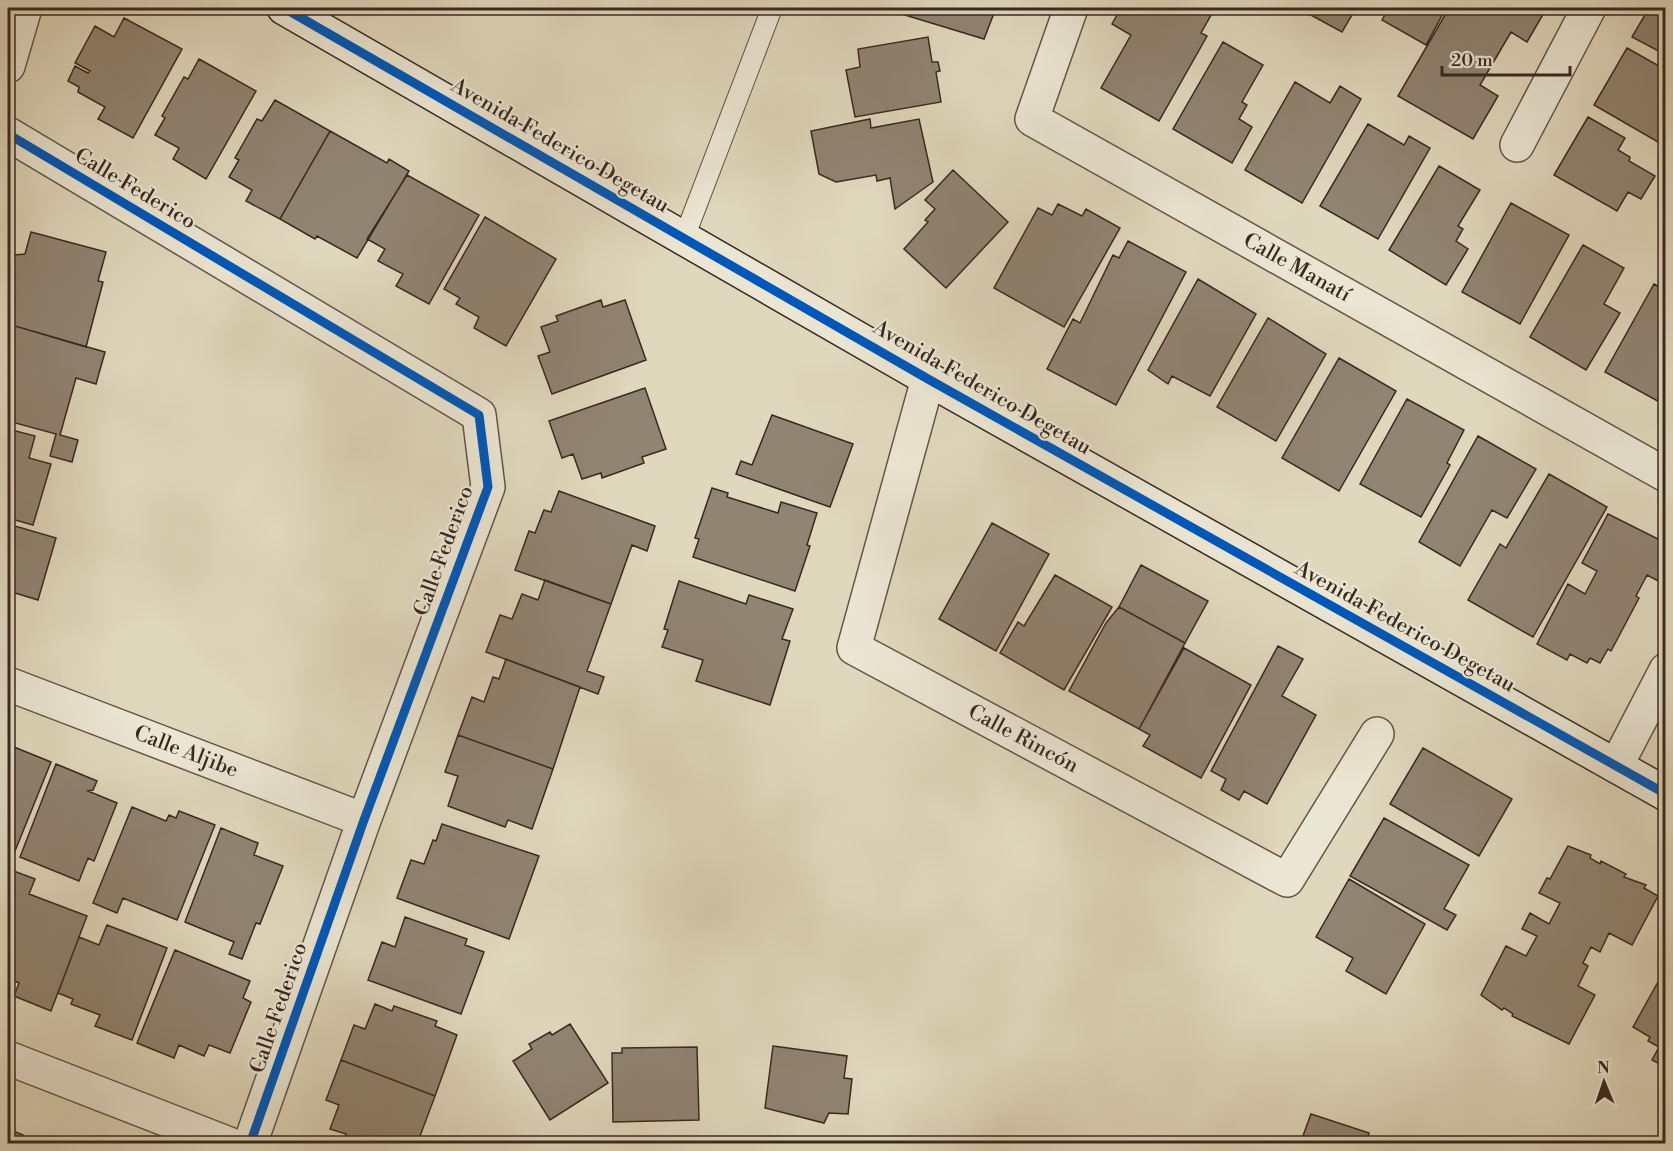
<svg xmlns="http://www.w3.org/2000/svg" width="1673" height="1151" viewBox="0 0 1673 1151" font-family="'Libre Bodoni',serif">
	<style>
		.building { fill: #908472; stroke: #3a2920; stroke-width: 1.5 }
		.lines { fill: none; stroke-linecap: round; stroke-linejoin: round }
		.lane-casing { stroke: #645547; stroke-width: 22 }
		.street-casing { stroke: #645547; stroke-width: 36 }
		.secondary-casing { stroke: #3a2920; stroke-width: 36 }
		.lane { stroke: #ebe6d4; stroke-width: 20 }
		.street { stroke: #ebe6d4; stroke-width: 33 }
		.secondary { stroke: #ebe6d4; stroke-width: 33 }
		.cycleway-casing { stroke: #ebe6d4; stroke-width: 13 }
		.cycleway { stroke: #0057b8; stroke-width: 9 }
		.labels { text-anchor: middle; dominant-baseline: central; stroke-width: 4.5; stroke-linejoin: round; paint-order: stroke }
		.street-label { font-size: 21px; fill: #3a2920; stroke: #ebe6d4 }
	</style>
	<rect width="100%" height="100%" fill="#e0d8bd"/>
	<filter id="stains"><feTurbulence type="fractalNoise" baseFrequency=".00333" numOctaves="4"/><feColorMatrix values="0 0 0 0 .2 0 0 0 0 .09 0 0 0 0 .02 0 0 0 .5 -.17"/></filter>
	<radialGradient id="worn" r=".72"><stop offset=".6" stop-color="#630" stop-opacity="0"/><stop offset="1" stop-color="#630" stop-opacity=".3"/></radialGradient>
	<path class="building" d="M882,8H996L984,39Z
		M1121,8H1215L1201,33L1207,36L1159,121L1101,88L1131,35L1112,24Z
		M1298,8H1356L1342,32Z
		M1381,8H1446L1426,45L1382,20L1387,11Z
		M1449,8H1538L1545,11L1527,42L1511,32L1480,85L1498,96L1473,139L1398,96Z
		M1649,8H1666V55L1632,37Z
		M124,18L182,49L133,138L98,119L105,107L78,92L79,87L68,81L75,66L88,73L90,71L75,63L95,26L114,37Z
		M928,37L932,62H938L940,71L936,72L941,102L855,117L846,70L860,67L858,49Z
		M1223,42L1263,65L1242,102L1247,105L1239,119L1252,127L1232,163L1173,129Z
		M1627,48L1666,70V129L1658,142L1594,105Z
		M199,59L256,91L206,179L173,159L179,148L155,135L165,118L162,116L184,77L188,79Z
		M1295,82L1330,103L1340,86L1361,99L1302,203L1245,170Z
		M275,100L330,131L280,219L246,201L252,190L229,177L239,160L235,158L257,119L262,121Z
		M1588,117L1625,138L1618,150L1630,157L1629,161L1655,176L1641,199L1628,192L1617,211L1554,175Z
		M870,119L871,128L919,119L933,182L895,209L890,178L877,181L876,175L836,182L819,174L811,131Z
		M1368,124L1404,145L1409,136L1430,148L1378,239L1320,206Z
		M330,131L387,163L389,159L409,171L357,258L317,236L315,239L280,219Z
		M1439,166L1480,190L1458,226L1463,229L1456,241L1468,249L1446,285L1389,250Z
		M953,170L1008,222L946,288L904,249L928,222L925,220L935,209L925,200Z
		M407,175L479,215L429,304L396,286L403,274L378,261L385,249L367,239Z
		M1511,203L1569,235L1520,324L1462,292Z
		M1058,204L1082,216L1086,209L1120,228L1064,327L994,288L1038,208L1052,215Z
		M485,217L556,259L506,346L474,328L479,317L456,304L460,298L444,289Z
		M31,232L106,252L98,281L103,282L86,347L8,324V279L14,255L25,254Z
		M1128,241L1186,272L1116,405L1047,369L1073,319L1080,323L1113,255L1119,258Z
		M1583,245L1624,268L1604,304L1620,313L1586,370L1530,337Z
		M1198,279L1256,314L1210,396L1172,376L1168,384L1148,370Z
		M1654,284L1666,291L1663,404L1605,372Z
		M601,300L603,307L625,300L646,360L552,394L538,356L550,352L541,327L558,321L556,316Z
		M1268,318L1326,354L1276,441L1217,407Z
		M8,324L105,352L96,384L76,378L60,435L78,440L72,462L50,456L56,434L8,421Z
		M1339,358L1396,391L1339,491L1282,458Z
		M645,388L666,449L642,457L644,463L602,478L601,473L582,479L573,454L562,458L549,421Z
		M1407,399L1464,430L1447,463L1450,465L1421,517L1360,484Z
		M772,415L853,444L830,507L736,474L741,461L752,465Z
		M8,429L35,436L29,458L51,464L33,525L8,518Z
		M1478,436L1536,469L1507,518L1492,510L1460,566L1419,542Z
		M1549,474L1607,507L1533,637L1468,600L1500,544L1506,548Z
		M712,488L728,493L727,497L778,513L781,502L817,513L807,545L810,546L795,591L693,557L699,539L695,538Z
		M559,491L655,526L647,551L632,545L611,604L515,570L529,531L535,533L544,510L551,512Z
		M1608,514L1666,543V585L1647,575L1636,596L1639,598L1611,651L1608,649L1600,663L1590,658L1587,663L1570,654L1567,660L1537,644L1568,584L1585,594L1597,571L1582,563Z
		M992,523L1049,554L996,651L939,619Z
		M8,524L56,538L38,600L15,593L13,598L8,596Z
		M1141,565L1208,601L1185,643L1119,607Z
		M1055,575L1112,607L1064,690L1000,653L1018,622L1024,626Z
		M545,580L611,604L587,671L604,677L598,694L486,652L500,615L512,619L522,594L538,600Z
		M679,581L746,604L749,595L793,609L782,639L790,641L770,705L696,681L703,660L662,647L668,630L664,629Z
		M1119,607L1185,643L1139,729L1069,691L1106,623Z
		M1278,646L1303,659L1282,696L1316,715L1267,804L1244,791L1239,800L1221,790L1226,779L1211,771Z
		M1184,648L1251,685L1201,778L1143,746L1150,735L1139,729Z
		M506,659L580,687L553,769L458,735L472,697L484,702L493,677L499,679Z
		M458,735L553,769L532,829L508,820L505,827L448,806L458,776L445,772Z
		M14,747L51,762L13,856L8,854V760Z
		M1423,748L1512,799L1479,856L1390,804Z
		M56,764L97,781L93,790L88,791L117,803L94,861L88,858L79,881L20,857Z
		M132,807L166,821L169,815L176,818L179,811L215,825L177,920L123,898L117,913L93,903Z
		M1384,818L1469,865L1444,909L1456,915L1447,930L1350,876Z
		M442,824L539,856L509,939L397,898L411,860L424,864L433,840L436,841Z
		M221,828L258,843L254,855L283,866L260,924L256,923L242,959L229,954L234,942L185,922Z
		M1568,846L1591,855L1590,858L1600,864L1601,861L1626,874L1624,877L1646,885L1644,888L1658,896L1632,945L1609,933L1600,952L1591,947L1583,963L1588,966L1578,986L1595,995L1569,1044L1512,1016L1513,1014L1504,1008L1502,1010L1481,995L1506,946L1526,956L1537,936L1522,929L1530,913L1549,924L1560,903L1539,893L1547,878L1550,879Z
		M11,870L35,879L29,894L87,916L51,1011L14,996L19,983L8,978V878Z
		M1349,879L1425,924L1386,994L1346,971L1353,958L1316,937Z
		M405,917L467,939L465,945L484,952L461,1014L368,980L382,942L395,947Z
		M107,925L167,948L132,1040L95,1026L100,1015L71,1004L73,999L58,993L79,937L99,945Z
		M175,950L250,981L243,998L251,1002L230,1053L209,1045L204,1056L179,1045L174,1058L137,1043Z
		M1658,982L1666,987V1067L1652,1060L1659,1047L1648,1041L1650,1037L1633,1027Z
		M375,1004L392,1011L394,1006L437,1021L435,1026L457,1035L435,1096L341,1060L354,1025L365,1029Z
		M570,1024L608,1083L550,1120L513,1061L532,1049L529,1044L550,1032L552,1035Z
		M773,1046L847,1056L844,1078L852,1079L848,1114L829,1113L824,1123L765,1108Z
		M697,1047L699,1120L613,1122L612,1053H622V1048Z
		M341,1060L435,1096L417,1144H351L344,1141L346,1134L330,1129L339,1105L326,1100Z
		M1311,1114L1369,1133L1366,1144H1300Z
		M8,1129L23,1135L20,1144H8Z"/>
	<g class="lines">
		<defs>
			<path id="lane" d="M684,238L772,8"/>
			<path id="street" d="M1071,8L1032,119L1666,475
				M8,66L25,8
				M8,134L479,415L488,487L364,820L250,1144
				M1517,145L1589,8
				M928,379L854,648L1287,880L1377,734
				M8,684L364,820
				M1616,766L1666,670
				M8,1058L229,1144"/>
			<path id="secondary" d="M284,8L928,379L1666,794"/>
		</defs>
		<use href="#lane" class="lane-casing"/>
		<use href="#street" class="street-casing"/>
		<use href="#secondary" class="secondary-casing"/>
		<use href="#lane" class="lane"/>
		<use href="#street" class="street"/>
		<use href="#secondary" class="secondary"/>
		<defs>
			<path id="cycleway" d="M284,8L928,379L1666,794
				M8,134L479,415L488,487L364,820L250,1144"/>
		</defs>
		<use href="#cycleway" class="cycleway-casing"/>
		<use href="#cycleway" class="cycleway"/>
	</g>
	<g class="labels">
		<g class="street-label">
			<text transform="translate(560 146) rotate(30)">Avenida Federico Degetau</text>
			<text transform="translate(135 189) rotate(31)">Calle Federico</text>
			<text transform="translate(1297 268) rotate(29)">Calle Manatí</text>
			<text transform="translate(982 388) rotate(30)">Avenida Federico Degetau</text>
			<text transform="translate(444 551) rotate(-70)">Calle Federico</text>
			<text transform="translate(1405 627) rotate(29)">Avenida Federico Degetau</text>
			<text transform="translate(1023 739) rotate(28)">Calle Rincón</text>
			<text transform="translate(186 752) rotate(21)">Calle Aljibe</text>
			<text transform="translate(279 1008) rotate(-71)">Calle Federico</text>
		</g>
	</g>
	<rect width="1673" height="1151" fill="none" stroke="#e0d8bd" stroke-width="30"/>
	<rect x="9" y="9" width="1655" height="1133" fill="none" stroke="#3a2920" stroke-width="3"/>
	<rect x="15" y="15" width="1643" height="1121" fill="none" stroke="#3a2920" stroke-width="1.5"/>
	<g transform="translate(1604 1082) rotate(358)" stroke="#ebe6d4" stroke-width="4.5" paint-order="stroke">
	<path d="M0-4.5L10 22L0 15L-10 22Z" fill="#3a2920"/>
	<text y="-9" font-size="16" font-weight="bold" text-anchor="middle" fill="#3a2920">N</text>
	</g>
	<path d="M1442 66v9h128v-9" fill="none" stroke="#3a2920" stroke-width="3"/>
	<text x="1451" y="66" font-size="18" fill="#3a2920" stroke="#ebe6d4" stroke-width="4.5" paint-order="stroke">20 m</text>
	<rect width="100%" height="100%" filter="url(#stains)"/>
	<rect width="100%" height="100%" fill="url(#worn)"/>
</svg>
